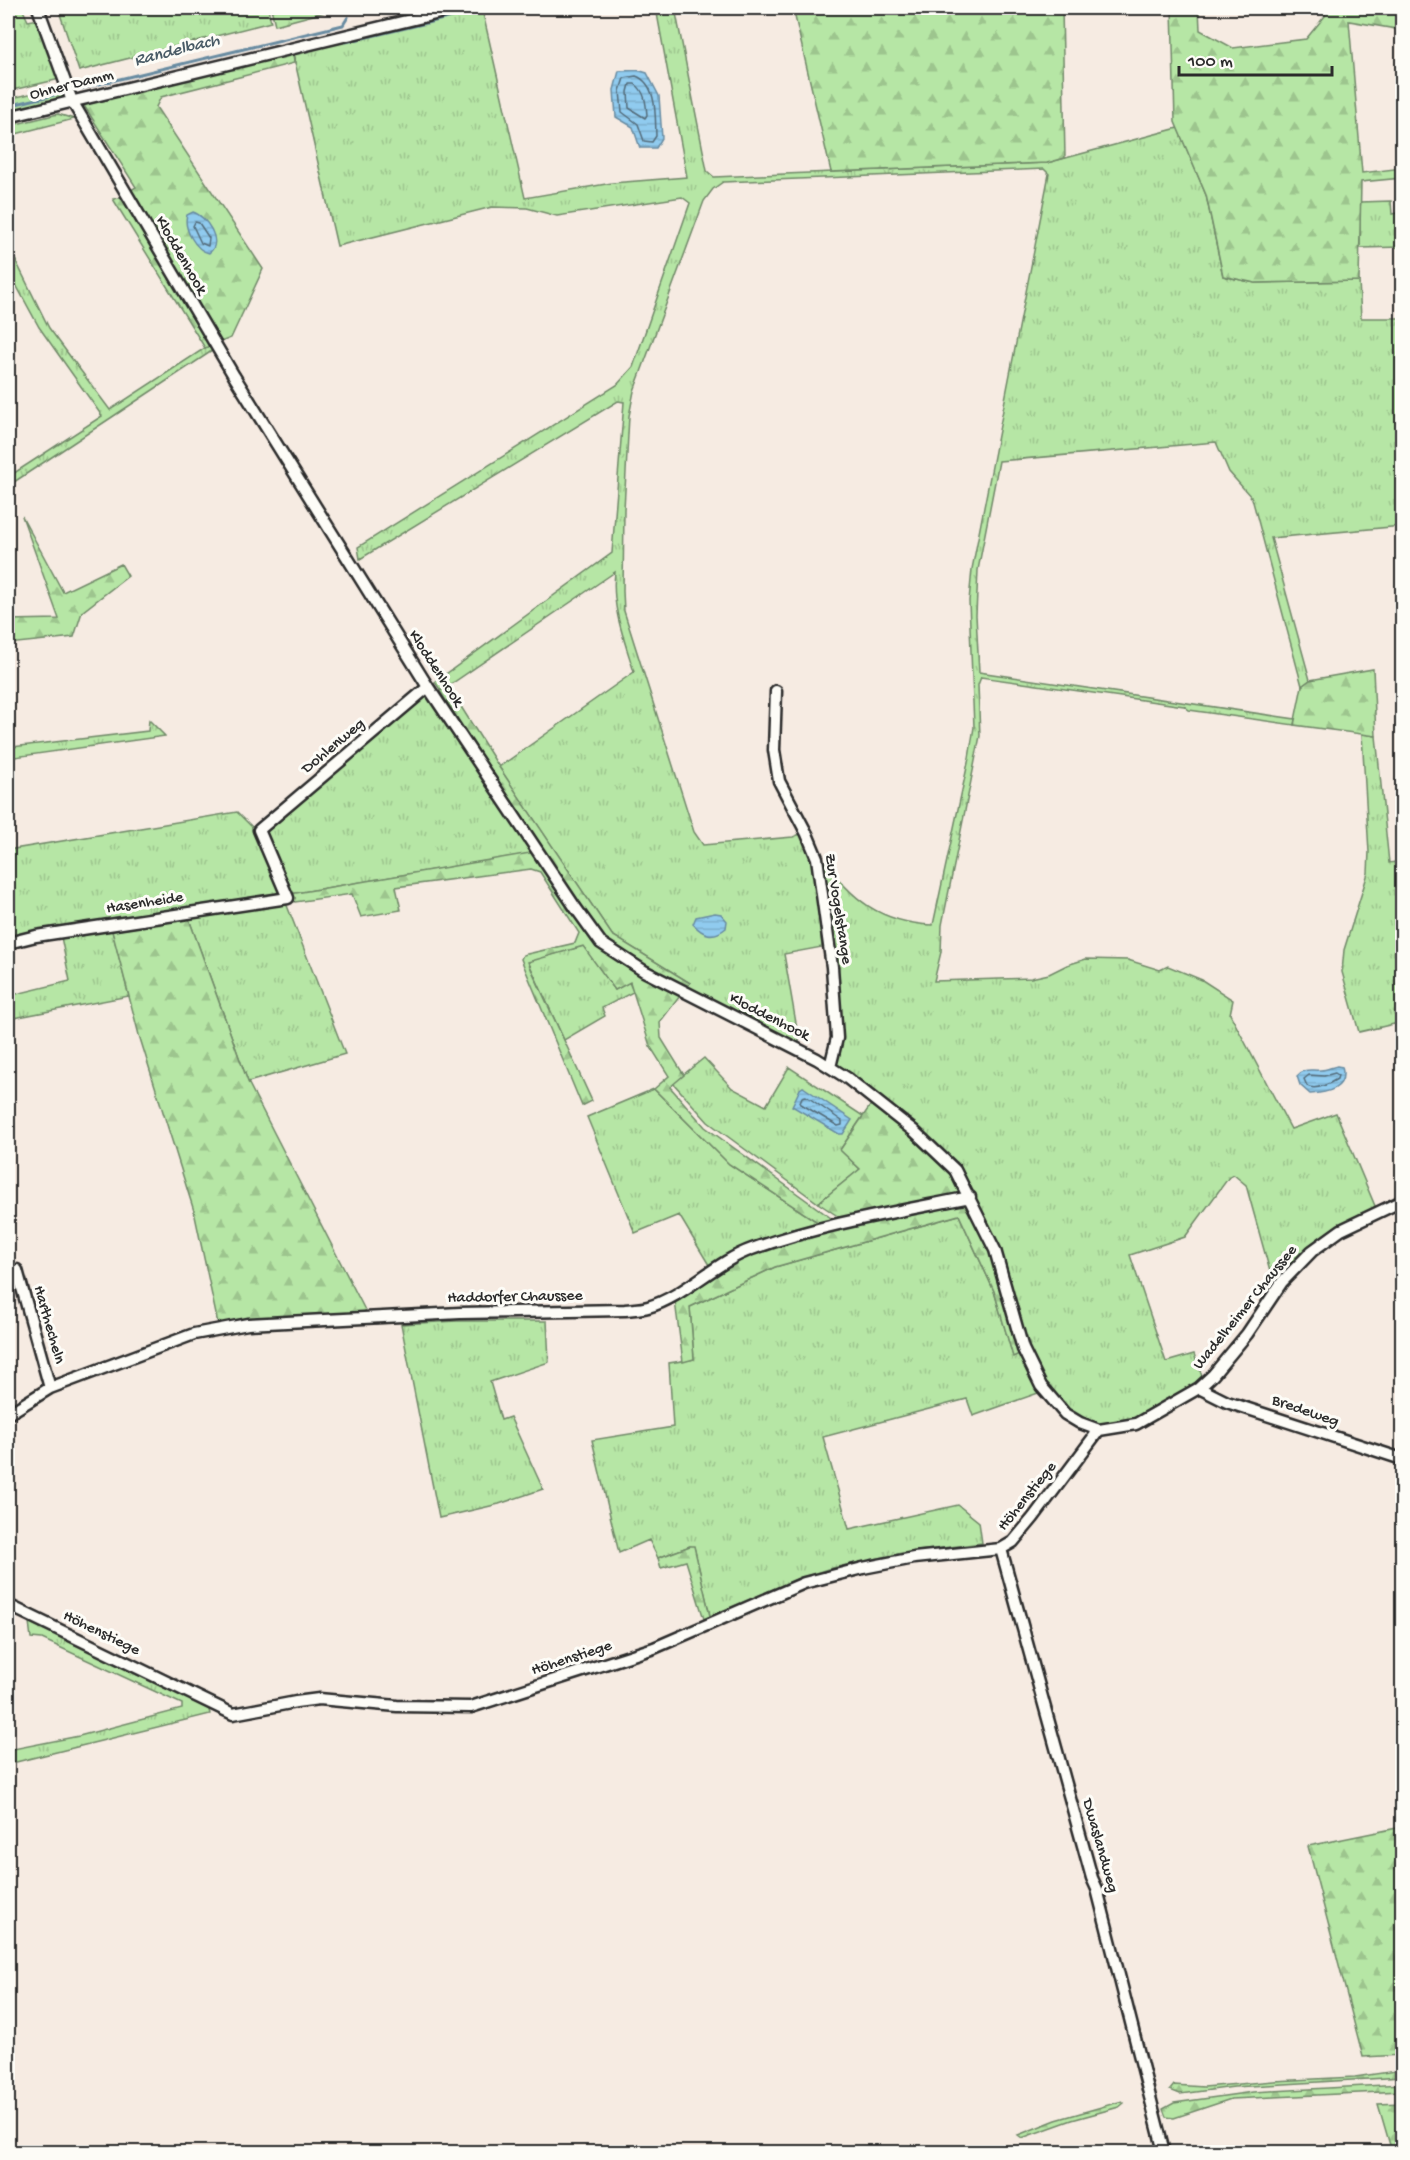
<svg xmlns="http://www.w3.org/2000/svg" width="1410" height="2160" viewBox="0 0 1410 2160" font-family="'Gochi Hand',sans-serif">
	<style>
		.grass { fill: url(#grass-tufts); stroke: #708868; stroke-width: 1.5 }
		.forest { fill: url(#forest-firs); stroke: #708868; stroke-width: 1.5 }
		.water { fill: url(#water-rules); stroke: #688ba1; stroke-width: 1.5 }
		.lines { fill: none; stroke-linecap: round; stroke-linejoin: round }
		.shore { stroke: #536b79; stroke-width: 1.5 }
		.stream { stroke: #688ba1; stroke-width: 3 }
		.street-casing { stroke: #2b2b2b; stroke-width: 15 }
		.street { stroke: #fdfcf7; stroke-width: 10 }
		.labels { text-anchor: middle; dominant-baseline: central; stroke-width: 6; stroke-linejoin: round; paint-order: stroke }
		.street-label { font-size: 16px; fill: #2b2b2b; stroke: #fdfcf7 }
		.water-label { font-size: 18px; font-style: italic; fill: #495b66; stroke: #fdfcf7 }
	</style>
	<defs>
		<pattern id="grass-tufts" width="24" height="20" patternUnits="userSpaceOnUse" patternTransform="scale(1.5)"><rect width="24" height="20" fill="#b6e6a5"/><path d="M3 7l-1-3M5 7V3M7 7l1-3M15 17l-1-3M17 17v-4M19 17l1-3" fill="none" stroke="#9dc58e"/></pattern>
		<pattern id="forest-firs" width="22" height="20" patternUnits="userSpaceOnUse" patternTransform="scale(1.5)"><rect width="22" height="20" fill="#b6e6a5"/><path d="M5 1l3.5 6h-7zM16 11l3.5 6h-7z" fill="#9dc58e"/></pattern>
		<pattern id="water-rules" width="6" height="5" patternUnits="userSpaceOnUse" patternTransform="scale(1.5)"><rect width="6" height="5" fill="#90cbef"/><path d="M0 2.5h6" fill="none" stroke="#7caecd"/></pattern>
	</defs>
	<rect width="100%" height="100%" fill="#f6ebe2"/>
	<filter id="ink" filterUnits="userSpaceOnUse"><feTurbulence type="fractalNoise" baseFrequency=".0167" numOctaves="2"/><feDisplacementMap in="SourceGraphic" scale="12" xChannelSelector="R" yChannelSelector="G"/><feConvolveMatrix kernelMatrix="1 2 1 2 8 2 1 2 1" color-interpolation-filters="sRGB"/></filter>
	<g filter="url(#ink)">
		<path class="grass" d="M8,8H22L28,21L39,19L60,79L8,91Z
			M58,8H268L271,22L79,71Z
			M656,8H675L707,171L714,177L1047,163L1178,128L1206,195L1223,276L1255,283L1359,281L1361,318H1402V526L1271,538L1310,680L1302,686L1252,498L1229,472L1216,442L999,461L978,570L976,615L979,672L1295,719L1294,725L1189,710L1184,706L981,677L978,685L980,736L942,925L941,952L934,981L1031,978L1049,974L1067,965L1086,959L1128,960L1160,970L1168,966L1202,980L1233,1000L1230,1014L1291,1129L1336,1113L1375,1206L1372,1210L1336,1226L1308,1246L1274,1286L1246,1185L1234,1175L1229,1177L1185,1237L1130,1255L1166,1362L1194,1354L1203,1379L1138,1418L1100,1426L1068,1412L1044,1383L1027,1349L972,1195L834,1065L822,858C851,899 880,923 933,925L969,758L974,727L969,601L972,569L1049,174L1044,169L723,182L713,189L704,201L634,391L629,416L624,509L623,591L624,611L694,832L703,845L793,837L803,833L813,859L822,947L784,954L800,1046L687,987L690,983L612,935L499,767L634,672C624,639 611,606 615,572L441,691L435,682L612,553L624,402L618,401L360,559L358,547L617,385L633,367L690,203L682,197L557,216L527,208L492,207L337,246L293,53L482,9L525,198L612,183L687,177Z
			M63,86V99L8,112V99Z
			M58,114L74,119L8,136V126Z
			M1391,201L1392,214L1402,212V247L1360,248V202Z
			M8,245L49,328L110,410L211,344L215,349L8,486V477L102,416L39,327L8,270Z
			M427,691L533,853L290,894L264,830Z
			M149,720L165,736L8,758V744L12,747L148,731Z
			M1362,734L1376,736L1389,863L1402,861V1024H1394L1359,1032L1342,972L1344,950L1368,873L1369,852Z
			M237,812L257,832L283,895L13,939L8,935V850Z
			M286,903L345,1054L248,1082L189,919Z
			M112,930L129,996L8,1019V996L70,981L61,937Z
			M584,946L615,990L629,982L633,992L602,1008L605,1016L564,1040L528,961Z
			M704,1058L732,1088L766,1106L789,1067L863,1116L840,1150L860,1169L818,1203L708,1122L673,1083Z
			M654,1089L729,1164L822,1225L748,1248L709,1265L679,1215L635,1233L587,1117Z
			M959,1215L994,1291L1013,1356L1021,1353L1041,1392L973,1416L967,1399L823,1437L849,1529L958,1505L979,1522L982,1543L902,1553L828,1569L797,1579L710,1616L694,1547L690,1546L658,1558L649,1540L619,1553L592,1440L673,1427L669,1363L694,1359L690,1307L775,1267Z
			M457,1321H547L549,1362L490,1382L501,1420L510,1417L543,1489L499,1504L439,1518L401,1324Z
			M29,1622L208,1706L210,1714L8,1764V1750L79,1736L182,1709V1704L42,1639L31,1638Z"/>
		<path class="forest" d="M271,8H340L275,25Z
			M793,8H1062L1065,158L1047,163L831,172Z
			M1172,8H1199L1200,30L1233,48L1306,39L1325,16L1326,8H1402V30L1349,21L1362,173L1402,168V178L1361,182L1359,281L1255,283L1223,276L1206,195L1175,122Z
			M293,53L294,63L161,97L156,107L263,269L231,338L205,348L113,199L119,198L136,187L83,104Z
			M22,516L63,592L121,564L128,576L82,612L74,637L8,644V620L59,619Z
			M1373,669L1376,736L1294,725L1302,686L1310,680Z
			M448,686L499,767L612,935L690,983L660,1022L661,1038L684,1075L670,1087L705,1127L835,1221L822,1225L729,1164L654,1089L669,1076L650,1046L630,982L615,990L583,946L528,962L592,1101L582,1106L521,959L523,955L575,943L579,933L540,872L531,869L396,887L401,910L361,917L352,894L295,902L290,894L542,851L440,691Z
			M189,919L248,1082L366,1312L218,1324L194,1211L139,1035L112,931Z
			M872,1103L913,1134L952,1172L993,1253L1021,1353L1013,1357L994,1291L959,1215L775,1267L690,1307L694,1359L683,1362L675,1301L750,1254L842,1219L818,1203L860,1169L840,1150Z
			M690,1546H694L710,1616L704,1619L686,1561L661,1568L658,1558Z
			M1402,1827V2055L1363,2057L1308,1846Z
			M1402,2070V2077L1234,2087L1180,2094L1170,2090L1174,2085L1204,2087L1274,2081L1355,2077Z
			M1402,2084V2091L1231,2099L1174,2118L1166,2117L1163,2109L1174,2103L1253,2092Z
			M1122,2101L1124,2103L1119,2107L1072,2120L1022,2138L1018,2135L1056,2120Z
			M1402,2103V2152H1392L1378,2104Z"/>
		<path class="water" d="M637,70L647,73L659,96L662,138L656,148H640L633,127L616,117L614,90L619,71Z
			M193,212C206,216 224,242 209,253C195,250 183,228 187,215Z
			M715,913L721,914L727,921L726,928C713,939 703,935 693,924L696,917Z
			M1337,1066L1342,1067C1348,1089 1327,1093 1310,1094L1300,1085L1297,1076C1306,1067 1310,1071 1321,1070C1326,1070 1332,1067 1337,1066Z
			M803,1087L852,1120L843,1134H839L792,1106L800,1089Z"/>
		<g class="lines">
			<path class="shore" d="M636,76C658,84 655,118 656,136L652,142L644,141L638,124L622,112L620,91L624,78Z
				M635,84C645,91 646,103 647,115L645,118L629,108L628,92L630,84Z
				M195,222L199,223L209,238L208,246L201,243L193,226Z
				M1335,1073L1338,1075L1337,1079C1329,1084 1316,1091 1307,1086L1304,1079L1309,1075L1324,1076Z
				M806,1096L842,1121V1125L838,1126L801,1104L800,1102L802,1097Z"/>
			<path class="stream" d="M346,42L490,8
				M8,106L343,25L348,17"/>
			<defs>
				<path id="street" d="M38,8L72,101L234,376L428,687L575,907L601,943L644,971L817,1059L847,1078L914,1131L955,1170L995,1250L1023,1349L1041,1386L1065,1414L1080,1423L1099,1430L1136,1424L1199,1388L1213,1375L1247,1334L1282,1282L1312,1251L1341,1230L1402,1201
					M8,117L460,8
					M776,691L774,750L779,781L807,834L817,858L832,967L837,1038L830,1067
					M8,943L36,936L288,898L259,830L428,687
					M17,1270L50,1388
					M1199,1388L1227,1402L1402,1459
					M8,1414L50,1388L194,1334L248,1324L460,1313L625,1310C633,1309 641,1309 648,1307C684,1297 715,1262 752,1249C822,1224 896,1212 970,1197
					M1001,1549L1092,1878L1097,1889L1164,2152
					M8,1605L233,1714L296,1702L319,1699L397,1706L471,1707L654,1648L804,1583L863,1568L914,1558L1001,1549L1013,1542L1033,1518L1099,1430"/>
			</defs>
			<use href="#street" class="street-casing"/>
			<use href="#street" class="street"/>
		</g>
	</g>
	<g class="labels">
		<g class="street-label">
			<text transform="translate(72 86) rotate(-14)">Ohner Damm</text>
			<text transform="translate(180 256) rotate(60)">Kloddenhook</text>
			<text transform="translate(435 669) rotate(57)">Kloddenhook</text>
			<text transform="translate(334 747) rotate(-40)">Dohlenweg</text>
			<text transform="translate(145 904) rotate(-9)">Hasenheide</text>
			<text transform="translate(837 909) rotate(81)">Zur Vogelstange</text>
			<text transform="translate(769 1018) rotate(27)">Kloddenhook</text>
			<text transform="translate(515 1298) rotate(-1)">Haddorfer Chaussee</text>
			<text transform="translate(1246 1308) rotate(-51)">Wadelheimer Chaussee</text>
			<text transform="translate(48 1325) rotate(74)">Harthecheln</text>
			<text transform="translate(1305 1412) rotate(19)">Bredeweg</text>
			<text transform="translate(1028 1497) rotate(-51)">Höhenstiege</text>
			<text transform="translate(101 1634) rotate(26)">Höhenstiege</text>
			<text transform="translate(572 1659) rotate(-18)">Höhenstiege</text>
			<text transform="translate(1099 1846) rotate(74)">Dwaslandweg</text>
		</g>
		<g class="water-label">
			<text transform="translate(177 51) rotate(-14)">Randelbach</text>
		</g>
	</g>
	<rect width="1410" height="2160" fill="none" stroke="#fdfcf7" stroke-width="30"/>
	<rect x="15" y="15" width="1380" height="2130" fill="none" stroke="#2b2b2b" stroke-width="2" filter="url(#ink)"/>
	<path d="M1179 66v9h153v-9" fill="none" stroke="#2b2b2b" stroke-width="3"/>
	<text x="1188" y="66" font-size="18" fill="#2b2b2b" stroke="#fdfcf7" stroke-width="4.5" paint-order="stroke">100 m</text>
</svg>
